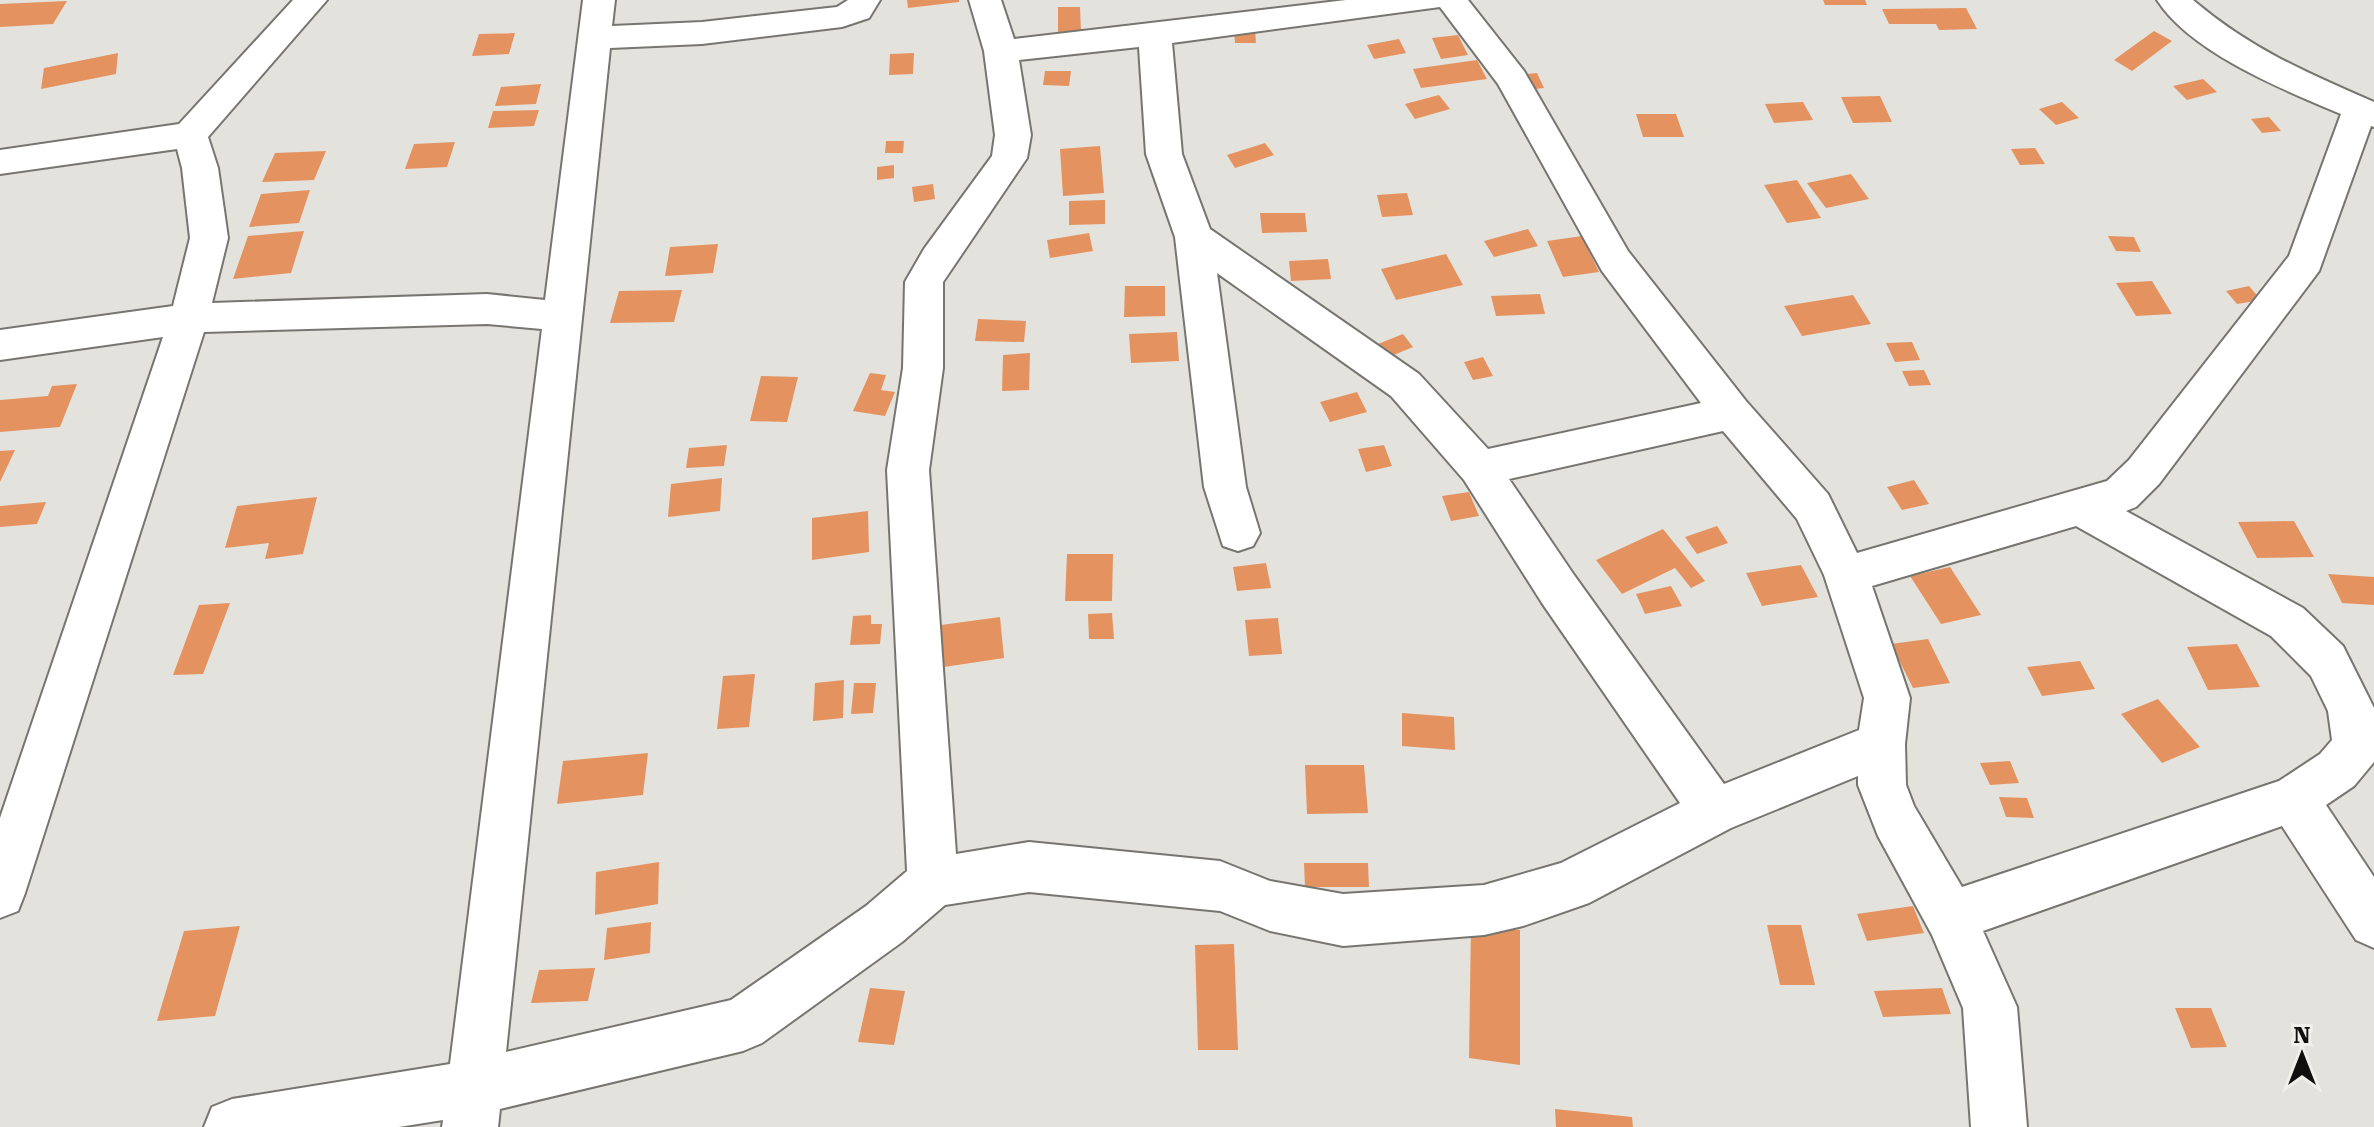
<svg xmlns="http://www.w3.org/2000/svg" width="2374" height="1127" viewBox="0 0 2374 1127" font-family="'Roboto Serif',serif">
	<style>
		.building { fill: #e49360 }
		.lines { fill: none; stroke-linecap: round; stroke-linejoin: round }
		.minor-casing { stroke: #777570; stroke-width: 4 }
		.minor { fill: #fff; fill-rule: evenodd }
	</style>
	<rect width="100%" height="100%" fill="#e4e2dc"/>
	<path class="building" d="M907,0H959V2L908,8Z
		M1823,0H1865L1867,5H1825Z
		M67,1L53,24L0,27V4Z
		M1058,7H1080L1081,31L1058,32Z
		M1966,8L1977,29L1939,30L1936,24H1889L1882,9Z
		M1255,28L1256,43H1235L1234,29Z
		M2154,31L2172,41L2132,71L2114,60Z
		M515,33L509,54L472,56L479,34Z
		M1458,35L1468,55L1441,59L1432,38Z
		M1399,39L1406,53L1374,59L1367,45Z
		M118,53L116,74L41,89L44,68Z
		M914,53L913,74L889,75L890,54Z
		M1477,60L1487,79L1421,88L1413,69Z
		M1045,71H1071L1069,86L1043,85Z
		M1537,73L1544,88L1526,90L1518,75Z
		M2203,79L2217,92L2187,100L2173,86Z
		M541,84L536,104L495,106L501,87Z
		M1439,95L1450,109L1415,119L1405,104Z
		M1880,96L1892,122L1853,123L1841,97Z
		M1803,102L1813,120L1774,123L1765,104Z
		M2062,102L2079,118L2056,125L2039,109Z
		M539,110L534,126L488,128L493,111Z
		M1636,114H1676L1684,137H1643Z
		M2269,117L2281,131L2262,133L2251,119Z
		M886,141H904L903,153H885Z
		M455,142L447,167L405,169L414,144Z
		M1265,143L1274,155L1235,168L1227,155Z
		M1100,146L1104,193L1063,196L1060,149Z
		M2035,148L2045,164L2020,165L2011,149Z
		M326,151L314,180L262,182L275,153Z
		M894,165V178L877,180V167Z
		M1851,174L1869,199L1826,208L1807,183Z
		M1797,180L1821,218L1787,223L1764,185Z
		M933,184L935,199L914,202L912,187Z
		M310,190L299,223L249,227L261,194Z
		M1407,193L1413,215L1382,217L1377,195Z
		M1105,200V224L1069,225V201Z
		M1260,213H1305L1307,232L1262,233Z
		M1528,229L1538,246L1494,257L1484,241Z
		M304,231L291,273L233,279L248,236Z
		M1089,233L1093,251L1050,258L1047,240Z
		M1582,236L1599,272L1563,277L1547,241Z
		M2108,236L2134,237L2141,252L2116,251Z
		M718,244L713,273L665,276L670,247Z
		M1446,254L1463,285L1396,300L1381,269Z
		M1328,259L1331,279L1291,281L1289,261Z
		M2152,281L2172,314L2136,316L2116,283Z
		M1125,286H1165V316L1124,317Z
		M2249,286L2261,300L2237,304L2226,291Z
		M682,290L674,322L610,323L619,291Z
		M1540,294L1545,314L1496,316L1491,296Z
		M1853,295L1871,324L1802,336L1784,306Z
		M978,319L1026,321L1024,342L975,341Z
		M1177,332L1179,361L1131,363L1129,334Z
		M1403,334L1413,347L1389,357L1378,344Z
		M1912,342L1920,360L1895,362L1886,343Z
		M1030,353L1029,390L1002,391L1003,355Z
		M1483,357L1493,376L1473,380L1464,362Z
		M1924,370L1931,385L1909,386L1902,371Z
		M870,373L886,375L881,390L895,392L885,416L853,411Z
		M761,376L798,377L787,422L750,421Z
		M77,384L60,427L0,432V400L48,396L52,386Z
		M1357,392L1367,412L1330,422L1320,402Z
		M727,445L724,466L686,468L689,448Z
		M1384,445L1392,466L1366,472L1358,449Z
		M15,450L0,482V451Z
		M722,478L720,511L668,517L671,484Z
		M1914,480L1929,504L1902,510L1887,487Z
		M1469,492L1479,516L1451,521L1442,496Z
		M317,497L303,554L265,559L269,543L225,548L237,506Z
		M46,502L37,524L0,527V506Z
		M868,511L869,552L812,560V518Z
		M2294,521L2314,557L2257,558L2238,522Z
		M1717,526L1728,543L1697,554L1685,537Z
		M1663,529L1705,581L1691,588L1675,568L1622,594L1596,560Z
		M1067,554H1113L1112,601H1065Z
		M1266,563L1271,588L1237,591L1233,567Z
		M1801,565L1818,597L1762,606L1746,573Z
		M1950,567L1981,615L1941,624L1910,576Z
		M2328,574L2374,577V605L2342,603Z
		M1671,586L1682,606L1645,614L1636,594Z
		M230,603L203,674L173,675L199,605Z
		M1112,613L1114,639H1089L1088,614Z
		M871,615V624H882L880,644L850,645L853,616Z
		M1000,617L1004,658L944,667L941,625Z
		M1278,618L1282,654L1249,656L1245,620Z
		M1928,639L1950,683L1913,688L1891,644Z
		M2237,644L2260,687L2208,690L2187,647Z
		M2080,661L2095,689L2042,696L2027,667Z
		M755,674L749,727L717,729L723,676Z
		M844,680L843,718L813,721L815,683Z
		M854,683H876L873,713L851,714Z
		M2158,699L2200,747L2162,763L2121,714Z
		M1402,713L1454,717L1455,750L1402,746Z
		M648,753L643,795L557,804L563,761Z
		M2010,761L2019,783L1990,785L1980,763Z
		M1305,765H1364L1368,813L1307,814Z
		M1999,797L2027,798L2034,818L2006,817Z
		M659,862L658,904L595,915L596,872Z
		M1304,863H1368L1369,887H1305Z
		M1913,906L1924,933L1867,941L1857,914Z
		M651,922L650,953L604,960L607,928Z
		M1471,924L1520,930V1065L1469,1058Z
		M1767,925H1801L1815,985H1780Z
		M240,926L215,1016L157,1021L184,931Z
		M1234,944L1238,1050H1198L1195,945Z
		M595,968L588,1001L531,1003L539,970Z
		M870,988L905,991L894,1045L858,1042Z
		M1942,988L1951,1014L1883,1017L1874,991Z
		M2175,1008H2211L2227,1047L2191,1048Z
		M1555,1109L1632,1117L1633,1127H1556Z"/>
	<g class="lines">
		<defs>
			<path id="minor" d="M293,0H327L208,137L218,168L228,238L212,303L487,294L545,300L583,0H615L612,26L702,22L837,7L848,0H880L869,18L842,27L702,44L610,48L506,1052L731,1000L866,906L907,871L887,470L903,368L905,282L924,249L992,156L995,135L984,51L969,0H1001L1014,39L1346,0H1468L1524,71L1628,251L1746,401L1828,494L1857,553L2107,481L2129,460L2289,256L2341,114C2284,90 2191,53 2157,0H2193C2249,48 2307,73 2374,102V127L2371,126L2319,271L2159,484L2136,507L2126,511L2303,608L2343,646L2374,708V762L2354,786L2326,805L2374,877V948L2356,940L2282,826L1983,931L2017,1007L2027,1127H1971L1963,1008L1932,935L1878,836L1858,785V776L1731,828L1589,903L1523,926L1484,935L1343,946L1270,931L1220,911L1029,892L945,905L902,942L762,1043L743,1051L500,1109L498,1127H442L443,1120L399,1127H204L212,1107L232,1099L450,1064L542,329L487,324L204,332L25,893L18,911L0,918V818L163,337L0,360V330L173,306L190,238L182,168L177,149L0,174V150L179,124ZM1440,7L1498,84L1602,271L1701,403L1488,449L1419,374L1210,229L1182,154L1172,43ZM1139,47L1146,154L1175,237L1204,487L1223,546L1238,551L1253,546L1260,533L1246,487L1217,273L1391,396L1464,480L1542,603L1680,803L1561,863L1484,885L1343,894L1270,881L1220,861L1029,842L956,854L929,470L943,368V282L1027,158L1031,135L1019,60ZM1723,431L1797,519L1824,575L1864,698L1859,730L1724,784L1574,575L1509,479ZM2076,526L2271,636L2311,676L2328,711L2332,740L2320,754L2279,781L1962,887L1914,806L1906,785L1905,744L1910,698L1872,586Z"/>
		</defs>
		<use href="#minor" class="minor-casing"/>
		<use href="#minor" class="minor"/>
	</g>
	<g transform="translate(2302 1055)" stroke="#f1efe9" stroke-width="6" paint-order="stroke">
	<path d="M0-6L14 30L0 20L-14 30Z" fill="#100f0d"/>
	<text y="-12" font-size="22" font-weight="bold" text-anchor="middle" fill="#100f0d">N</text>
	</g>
</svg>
